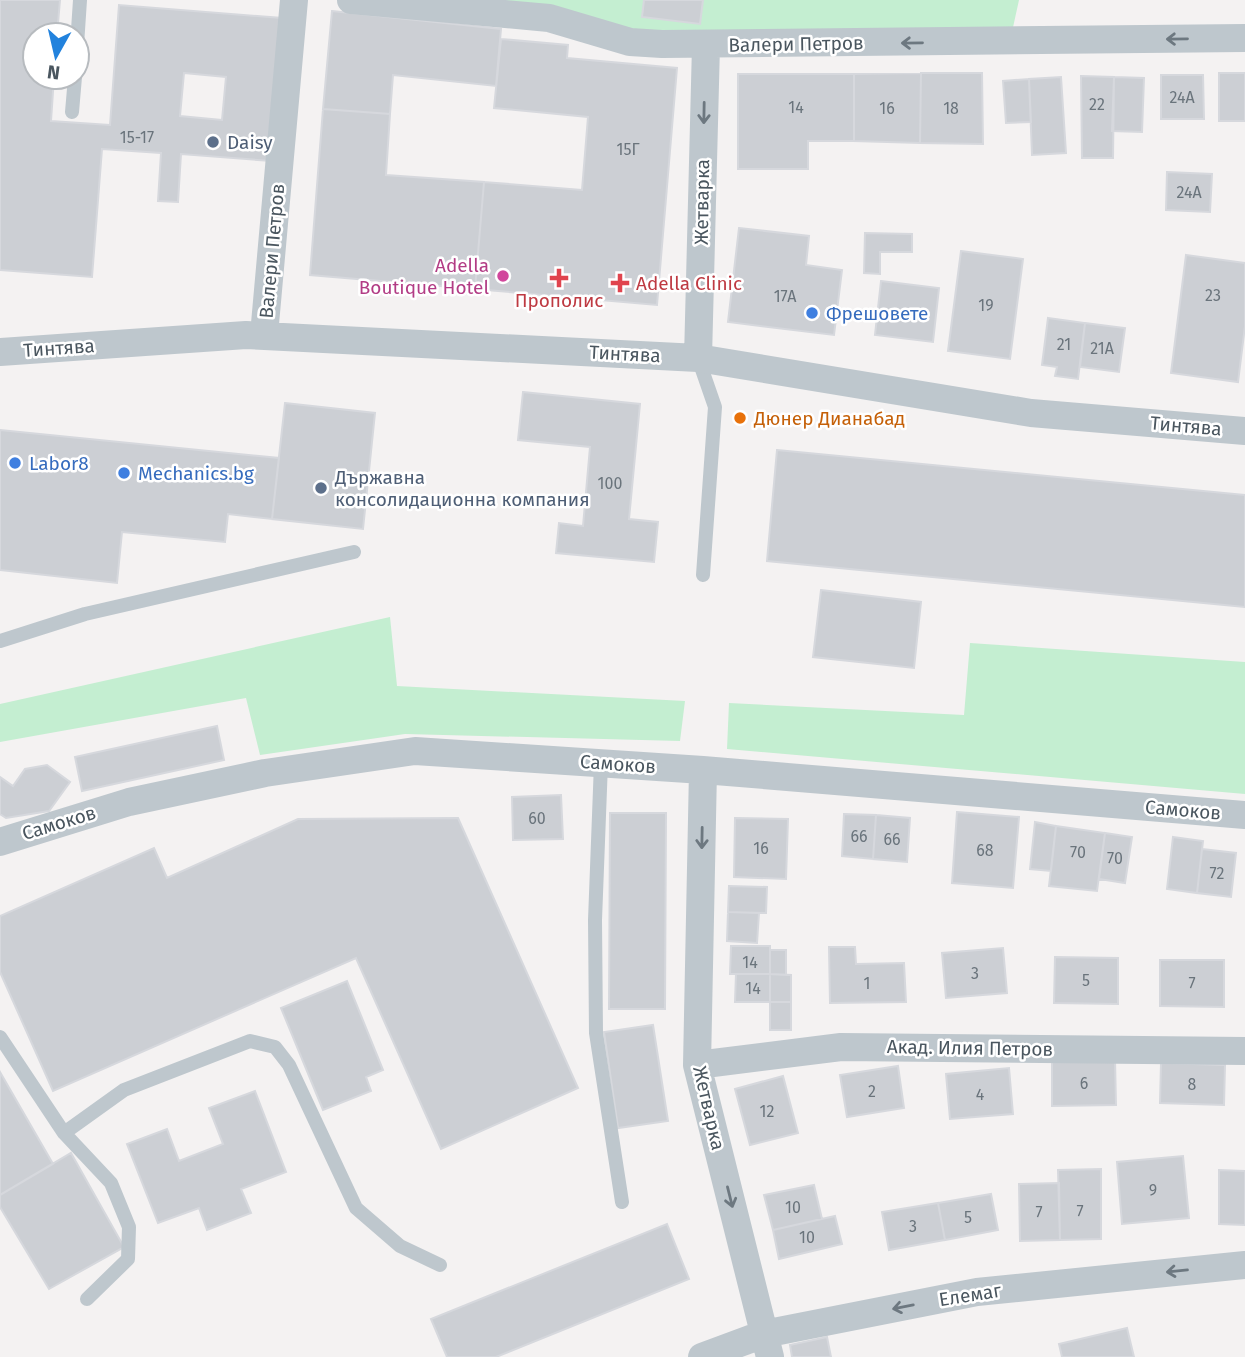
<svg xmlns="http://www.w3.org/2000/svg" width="1245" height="1357" viewBox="0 0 1245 1357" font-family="'Fira Sans',sans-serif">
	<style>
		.green { fill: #c4eed1 }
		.building { fill: #cccfd4; stroke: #d6d8dd; stroke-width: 2; fill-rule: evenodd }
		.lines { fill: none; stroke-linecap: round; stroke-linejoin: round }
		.lane { stroke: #bec7cd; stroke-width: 14 }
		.street { stroke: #bec7cd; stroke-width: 28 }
		.oneway { stroke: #6d7880 }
		.service-dot { fill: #5c6f8a; stroke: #fff; stroke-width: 2.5 }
		.hotel-dot { fill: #d1479c; stroke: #fff; stroke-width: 2.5 }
		.health-dot { fill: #e0444e; stroke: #fff; stroke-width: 2.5 }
		.shop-dot { fill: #3f7fe0; stroke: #fff; stroke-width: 2.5 }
		.food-dot { fill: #e8710a; stroke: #fff; stroke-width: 2.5 }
		.labels { text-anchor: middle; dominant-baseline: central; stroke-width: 5; stroke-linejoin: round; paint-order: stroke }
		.number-label { font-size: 16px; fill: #6a747c }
		.street-label { font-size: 19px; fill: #4a565f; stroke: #fff }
		.service-label { font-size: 19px; fill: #4e5e75; stroke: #fff; text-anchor: start }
		.hotel-label { font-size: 19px; fill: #b23c85; stroke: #fff; text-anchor: end }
		.health-label { font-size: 19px; fill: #be3a42; stroke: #fff; text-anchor: start }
		.shop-label { font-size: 19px; fill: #366cbe; stroke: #fff; text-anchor: start }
		.food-label { font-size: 19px; fill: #c56008; stroke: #fff; text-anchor: start }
	</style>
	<rect width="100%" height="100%" fill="#f4f2f2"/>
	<path class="green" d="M451,0H1019L1010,41L706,45Z
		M390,617L397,686L685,701L680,741L405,734L260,755L246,698L0,742V704Z
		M970,643L1245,662V794L727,749L729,703L964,715Z"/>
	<path class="building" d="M0,0H60L57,35H35V77H54L51,121L110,125L119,5L282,18L271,161L181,154L178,202L158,201L161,153L102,149L92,277L0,270ZM184,73L226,77L222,120L180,116Z
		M644,0H703L700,24L642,17Z
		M332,11L501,29L496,86L393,75L390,114L323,109Z
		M501,39L568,45L567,58L677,68L657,305L475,289L484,182L582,190L588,117L494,108Z
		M921,73L920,143L854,141V74Z
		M921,73H982L983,144L920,143Z
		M1219,73H1245V121H1219Z
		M738,74H854V141H808V169H738Z
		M1161,75H1203L1204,119H1161Z
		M1081,76L1114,77L1113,158H1082Z
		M1061,77L1066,153L1032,155L1029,79Z
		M1114,77L1144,78L1142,132L1112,131Z
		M1029,79L1031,122L1006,123L1003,81Z
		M323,109L390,114L386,175L484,182L475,289L310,275Z
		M1167,172L1212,174L1210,212L1166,210Z
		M739,228L809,236L806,265L842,270L834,335L728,322Z
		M865,233L912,234V252H880V274L864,273Z
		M961,251L1023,259L1010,359L948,351Z
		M1186,255L1245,263V326L1238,382L1171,373Z
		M881,281L939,288L933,342L875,335Z
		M1048,318L1085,323L1078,379L1055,376L1057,367L1042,365Z
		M1085,323L1125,328L1119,372L1080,367Z
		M523,392L640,404L629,519L658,522L654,562L556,553L559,523L583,526L590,447L518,440Z
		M285,403L375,413L363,529L272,519Z
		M0,430L279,458L272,519L228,514L225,542L122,532L117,583L0,570Z
		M777,450L1245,495V607L767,561Z
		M821,590L921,602L914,668L813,657Z
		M217,726L224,760L82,791L75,757Z
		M47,765L70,782L49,811L6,818L0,814V777L13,786L25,769Z
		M561,795L563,839L513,840L512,797Z
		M957,812L1019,817L1013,888L952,883Z
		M610,813H666L665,1009H609Z
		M844,814L876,815L873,859L842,856Z
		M876,815L910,818L907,862L873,859Z
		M458,818L578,1088L441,1149L356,958L53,1091L0,972V916L154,848L167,878L298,819Z
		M735,818L788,819L786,879L734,877Z
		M1035,822L1056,826L1051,871L1030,869Z
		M1056,826L1105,833L1097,891L1049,886Z
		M1105,833L1132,837L1125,883L1099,879Z
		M1173,837L1203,841L1197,893L1167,889Z
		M1202,849L1236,853L1231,897L1197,893Z
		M729,886L767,887L766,913L728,912Z
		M728,912L759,913L757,943L727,941Z
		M731,946H770V974H730Z
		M829,947H855L856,964L904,963L906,1002L830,1003Z
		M1003,948L1007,993L946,998L942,953Z
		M770,950H786V975L770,974Z
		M1055,957L1118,958V1004L1054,1003Z
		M1160,960H1224V1007L1160,1006Z
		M736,974H770V1002H735Z
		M770,974L791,975V1002H770Z
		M347,981L383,1070L366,1077L371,1091L323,1110L281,1008Z
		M770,1002H791V1030H770Z
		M653,1025L668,1121L618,1128L604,1032Z
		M1115,1059L1116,1105L1052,1106V1060Z
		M1161,1063L1225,1065L1224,1105L1160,1103Z
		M898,1066L904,1108L847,1117L840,1075Z
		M1009,1068L1013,1114L950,1119L946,1074Z
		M0,1072L53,1164L0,1195Z
		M783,1076L798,1133L750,1145L735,1089Z
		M255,1091L286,1172L241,1189L251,1213L207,1230L199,1208L158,1223L127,1144L167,1129L179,1161L223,1144L209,1108Z
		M71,1153L124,1247L49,1289L0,1207V1195Z
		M1183,1156L1189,1218L1122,1224L1117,1162Z
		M1101,1169V1239L1060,1240L1058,1170Z
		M1219,1170L1245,1171V1225L1219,1224Z
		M1059,1183L1060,1240L1020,1241L1019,1184Z
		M814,1185L822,1219L773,1230L764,1195Z
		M991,1194L998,1230L945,1240L938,1203Z
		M938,1203L945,1240L889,1250L882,1212Z
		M835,1216L842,1244L779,1259L773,1230Z
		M667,1224L689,1279L496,1357H447L431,1319Z
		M1127,1328L1134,1357H1062L1059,1344Z
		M827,1337L831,1357H792L790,1345Z"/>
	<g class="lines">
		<path class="lane" d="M77,45L80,0
			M72,112L75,77
			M698,358L715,407L703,575
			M0,641L85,614L354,552
			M601,763L595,920L596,1033L622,1202
			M0,1037L64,1133L111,1183L129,1227L128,1259L87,1299
			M64,1133L124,1090L250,1041L275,1047L289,1065L356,1208L400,1246L440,1265"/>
		<path class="street" d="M351,0L549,18L630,42L662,44L1245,38
			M264,335L294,0
			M0,352L246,335L698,358L1031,413L1245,431
			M698,358L706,45
			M703,770L697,1065L770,1357
			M0,842L129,802L265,773L415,751L703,770L1245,815
			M697,1065L841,1047L1245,1051
			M702,1357L764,1334L977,1292L1245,1265"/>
	</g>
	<defs><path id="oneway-shaft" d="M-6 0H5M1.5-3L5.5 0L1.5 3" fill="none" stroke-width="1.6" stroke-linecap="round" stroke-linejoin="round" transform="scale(1.75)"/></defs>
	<g class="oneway">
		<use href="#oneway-shaft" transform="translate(1177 39) rotate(179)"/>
		<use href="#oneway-shaft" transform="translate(912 43) rotate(179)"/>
		<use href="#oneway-shaft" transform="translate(704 113) rotate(91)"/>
		<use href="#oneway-shaft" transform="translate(702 838) rotate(91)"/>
		<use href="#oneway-shaft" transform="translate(730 1197) rotate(76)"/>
		<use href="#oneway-shaft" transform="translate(1177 1271) rotate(174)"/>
		<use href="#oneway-shaft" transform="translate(903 1307) rotate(169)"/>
	</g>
	<g class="service-dot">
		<circle cx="213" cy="142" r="7"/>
		<circle cx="321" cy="488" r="7"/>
	</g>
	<circle class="hotel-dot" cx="503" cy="276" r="7"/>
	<g class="health-dot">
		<path d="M555.5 267.5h7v7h7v7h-7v7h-7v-7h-7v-7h7z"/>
		<path d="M616.5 272.5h7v7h7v7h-7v7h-7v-7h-7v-7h7z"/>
	</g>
	<g class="shop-dot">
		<circle cx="812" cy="313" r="7"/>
		<circle cx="15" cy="463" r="7"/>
		<circle cx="124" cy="473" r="7"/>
	</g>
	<circle class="food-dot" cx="740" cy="418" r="7"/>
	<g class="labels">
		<g class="number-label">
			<text x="1182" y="97">24А</text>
			<text x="1097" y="104">22</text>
			<text x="796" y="107">14</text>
			<text x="887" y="108">16</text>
			<text x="951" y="108">18</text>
			<text x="137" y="137">15-17</text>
			<text x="628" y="149">15Г</text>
			<text x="1189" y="192">24А</text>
			<text x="1213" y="295">23</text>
			<text x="785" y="296">17А</text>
			<text x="986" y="305">19</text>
			<text x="1064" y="344">21</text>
			<text x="1102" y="348">21А</text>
			<text x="610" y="483">100</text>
			<text x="537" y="818">60</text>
			<text x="859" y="836">66</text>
			<text x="892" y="839">66</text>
			<text x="761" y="848">16</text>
			<text x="985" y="850">68</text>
			<text x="1078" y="852">70</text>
			<text x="1115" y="858">70</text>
			<text x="1217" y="873">72</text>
			<text x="750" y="962">14</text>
			<text x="975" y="973">3</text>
			<text x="1086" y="980">5</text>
			<text x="867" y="983">1</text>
			<text x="1192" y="983">7</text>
			<text x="753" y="988">14</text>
			<text x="1084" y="1083">6</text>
			<text x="1192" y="1084">8</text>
			<text x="872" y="1091">2</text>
			<text x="980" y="1094">4</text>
			<text x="767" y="1111">12</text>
			<text x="1153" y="1190">9</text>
			<text x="793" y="1207">10</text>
			<text x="1080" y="1211">7</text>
			<text x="1039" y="1212">7</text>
			<text x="968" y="1217">5</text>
			<text x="913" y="1226">3</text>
			<text x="807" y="1237">10</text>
		</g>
		<g class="street-label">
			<text transform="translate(796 44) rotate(-1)">Валери Петров</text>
			<text transform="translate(702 202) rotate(-89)">Жетварка</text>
			<text transform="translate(272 251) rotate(-85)">Валери Петров</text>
			<text transform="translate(59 348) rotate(-4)">Тинтява</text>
			<text transform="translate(625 354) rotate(3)">Тинтява</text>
			<text transform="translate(1186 426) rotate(5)">Тинтява</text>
			<text transform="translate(618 764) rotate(4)">Самоков</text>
			<text transform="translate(1183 810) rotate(5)">Самоков</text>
			<text transform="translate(59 823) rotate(-17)">Самоков</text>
			<text transform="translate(970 1048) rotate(1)">Акад. Илия Петров</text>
			<text transform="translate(709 1108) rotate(77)">Жетварка</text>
			<text transform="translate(970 1295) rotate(-9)">Елемаг</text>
		</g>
		<g class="service-label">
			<text x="227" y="142">Daisy</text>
			<text x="335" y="477">Държавна<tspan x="335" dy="22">консолидационна компания</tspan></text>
		</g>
		<g class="hotel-label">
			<text x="489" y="265">Adella<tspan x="489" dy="22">Boutique Hotel</tspan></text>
		</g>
		<g class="health-label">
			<text x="636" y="283">Adella Clinic</text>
			<text x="559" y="300" text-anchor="middle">Прополис</text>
		</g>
		<g class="shop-label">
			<text x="826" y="313">Фрешовете</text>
			<text x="29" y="463">Labor8</text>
			<text x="138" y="473">Mechanics.bg</text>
		</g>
		<g class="food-label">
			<text x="754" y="418">Дюнер Дианабад</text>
		</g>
	</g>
	<g transform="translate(56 56) rotate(188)"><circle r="33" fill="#ffffff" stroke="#b7bbbf" stroke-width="2"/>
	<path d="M0-5L12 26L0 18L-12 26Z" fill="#2282dd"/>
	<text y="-10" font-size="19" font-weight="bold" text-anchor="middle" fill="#4a565f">N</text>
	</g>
</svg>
